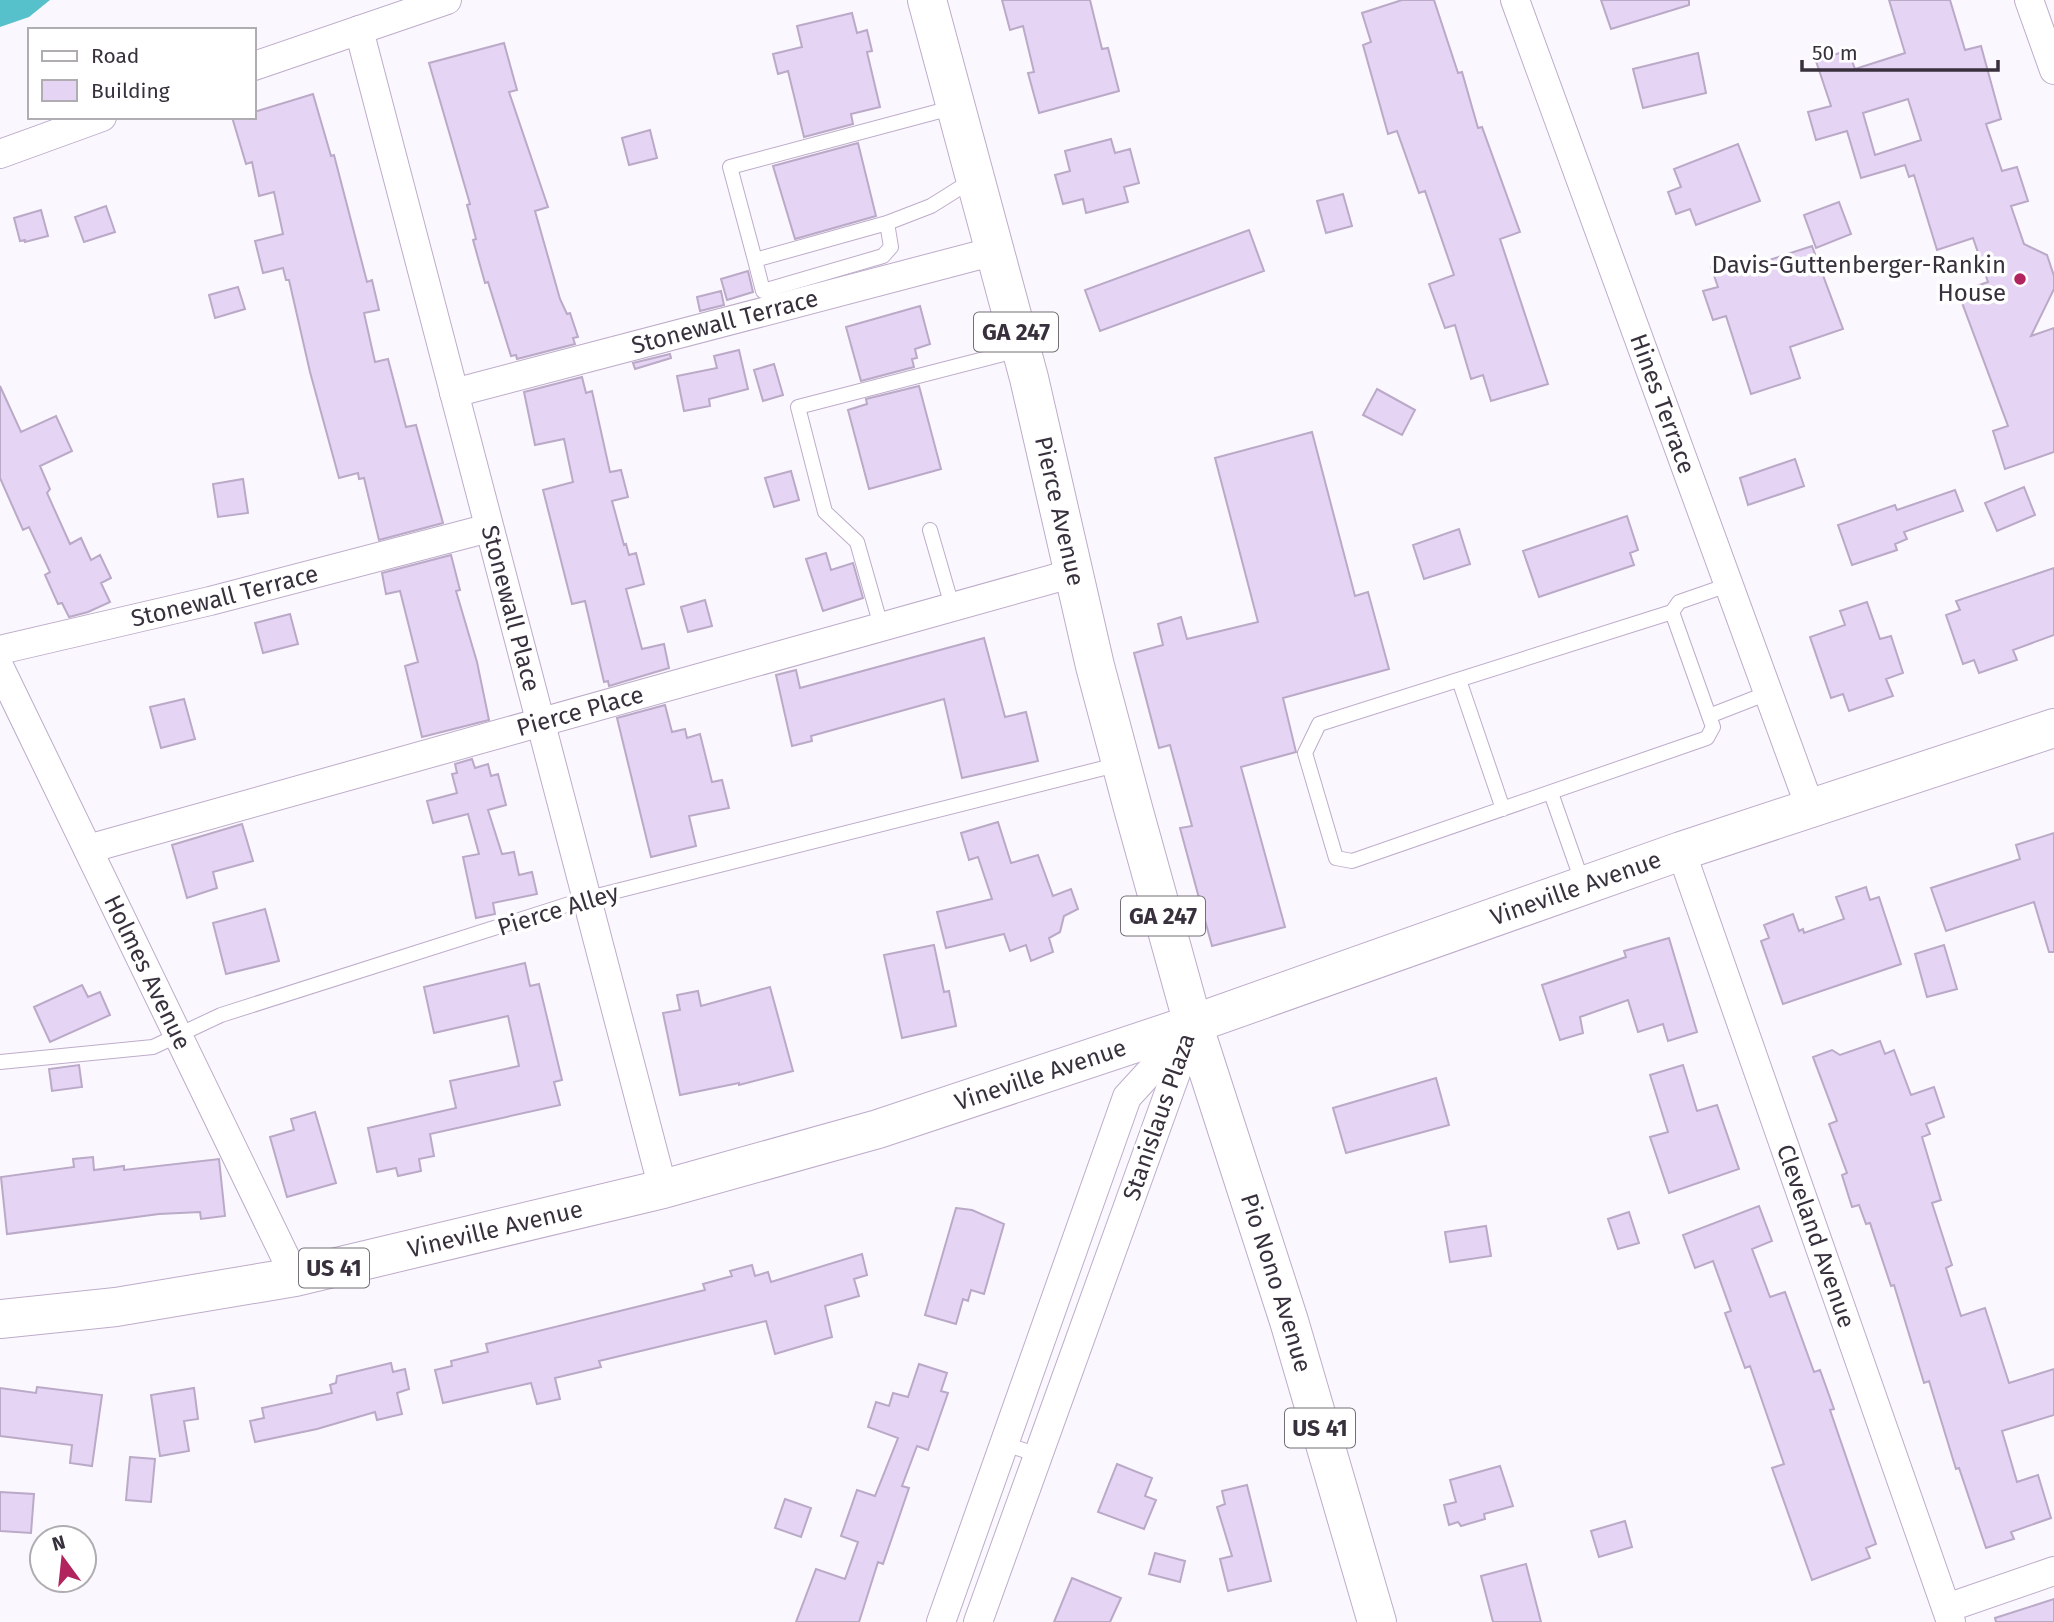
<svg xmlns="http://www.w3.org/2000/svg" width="2054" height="1622" viewBox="0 0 2054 1622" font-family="'Fira Sans',sans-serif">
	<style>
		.water { fill: #57c1cb }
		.building { fill: #e5d4f3; stroke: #baa9c7; stroke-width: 2; fill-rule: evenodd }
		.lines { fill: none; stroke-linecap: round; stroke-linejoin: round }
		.service-casing { stroke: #bdacca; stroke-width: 16 }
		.minor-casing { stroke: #bdacca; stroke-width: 30 }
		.primary-casing { stroke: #bdacca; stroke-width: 40 }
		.service { stroke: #fff; stroke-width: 14 }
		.minor { stroke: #fff; stroke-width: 28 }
		.primary { stroke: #fff; stroke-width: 38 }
		.poi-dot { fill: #b1245d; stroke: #fff; stroke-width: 2.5 }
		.labels { text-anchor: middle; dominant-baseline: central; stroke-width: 7; stroke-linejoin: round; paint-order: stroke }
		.shield { fill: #fff; stroke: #746f77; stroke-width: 2 }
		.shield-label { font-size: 23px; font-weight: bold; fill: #38313d }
		.poi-label { font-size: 24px; fill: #38313d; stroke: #fff; text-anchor: end }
		.street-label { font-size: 24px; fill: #38313d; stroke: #fff }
	</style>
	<rect width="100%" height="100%" fill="#fbf7fe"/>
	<path class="water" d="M0,0H50L29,17L0,27Z"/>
	<path class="building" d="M1002,0H1090L1102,49L1108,48L1119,91L1039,113L1028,73L1034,72L1023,26L1010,30Z
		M1402,0H1434L1458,73L1462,72L1478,128L1482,127L1520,232L1500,239L1548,384L1491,401L1483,375L1471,379L1455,325L1445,328L1429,284L1454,275L1425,191L1419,193L1397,131L1388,134L1363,45L1371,42L1362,13Z
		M1601,0H1689V5L1611,29Z
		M1889,0H1950L1965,50L1981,46L2001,119L1986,124L2002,171L2017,167L2028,201L2011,206L2024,244L2047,255L2054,276V289L2031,336L2054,328V452L2005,469L1993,431L2008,426L1958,292L1988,282L1973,238L1937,250L1914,175L1909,177L1905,165L1861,178L1847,131L1816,140L1808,112L1831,106L1816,61L1848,50L1855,69L1905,53ZM1908,99L1921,140L1875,155L1863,113Z
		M852,13L857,33L867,30L872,51L867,52L880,107L851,114L853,124L804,137L788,71L778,74L773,54L802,47L797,26Z
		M504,43L517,90L509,92L548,207L535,211L560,299L567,314L570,313L578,337L573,338L575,344L517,359L516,355L511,356L488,282L485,283L473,240L476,239L467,205L470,204L429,63Z
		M1698,53L1706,93L1643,108L1633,69Z
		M313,94L331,156L334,155L367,282L372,280L379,310L364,313L375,362L388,359L406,427L416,425L443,523L379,540L364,478L359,479L358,473L339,478L310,372L289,280H286L283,268L263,273L255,241L283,234L274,192L259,196L252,162L246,164L232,117H254V112Z
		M650,130L657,158L629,165L622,138Z
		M1111,139L1115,153L1130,149L1139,183L1124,187L1128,202L1086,213L1083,199L1063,204L1055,175L1070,171L1065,151Z
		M858,143L876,216L795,239L773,166Z
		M1738,144L1760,201L1696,225L1690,209L1676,214L1668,192L1681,187L1674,169Z
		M1343,194L1352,226L1326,233L1317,201Z
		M1839,202L1851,234L1816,248L1804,215Z
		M106,206L115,232L84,242L75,217Z
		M41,210L48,236L25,242V240L20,241L14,218Z
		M1249,230L1264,271L1100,331L1085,290Z
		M1812,246L1843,329L1790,347L1800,378L1751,394L1726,316L1713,320L1703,291L1718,287L1711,267L1737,258L1739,263L1758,257L1760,263Z
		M748,271L753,292L727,300L721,279Z
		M238,287L245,309L215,318L209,295Z
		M721,291L724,305L700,311L697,297Z
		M920,306L930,344L915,349L917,358L912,359L914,367L861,381L846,327Z
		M739,350L748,389L709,399L710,406L684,411L677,376L717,368L714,356Z
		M670,354L671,358L635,369L633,363Z
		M774,364L783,395L763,401L754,370Z
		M582,377L586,393L592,391L610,472L621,470L628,497L612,501L624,545L626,544L629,555L636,553L644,584L626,589L642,649L664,644L669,668L609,686L608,681L604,682L585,601L572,604L543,490L573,482L564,439L535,445L524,392Z
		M0,386L21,432L56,416L72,451L40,466L50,489L47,493L70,544L81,538L91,560L100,555L111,578L101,583L110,602L88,612L69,617L62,603L58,604L45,575L50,572L29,527L23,530L0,478Z
		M919,386L941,469L869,489L848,410L867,404L866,399Z
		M1377,389L1415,410L1402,435L1363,415Z
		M1312,432L1355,596L1368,592L1389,669L1283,698L1296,752L1241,767L1285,927L1212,946L1180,828L1192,826L1170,745L1159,748L1134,653L1163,645L1158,624L1181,617L1187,639L1258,622L1215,458Z
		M1795,459L1804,486L1748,505L1740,478Z
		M791,471L799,500L774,507L765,478Z
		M243,479L248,513L218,517L213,484Z
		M2024,487L2035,515L1997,531L1985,503Z
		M1955,490L1963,511L1904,532L1907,539L1895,544L1897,550L1852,565L1838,525L1895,505L1897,510Z
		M1627,516L1638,550L1630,553L1634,565L1539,597L1523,551Z
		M1459,529L1470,564L1424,579L1413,545Z
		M826,553L831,570L853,563L863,598L823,611L806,559Z
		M451,555L460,590L456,591L477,662L489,720L422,737L405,666L418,662L400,591L386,594L382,573Z
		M2054,568V635L2013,650L2017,660L1979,673L1974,660L1963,664L1946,615L1960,610L1956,601Z
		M705,600L712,626L688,632L681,607Z
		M1867,602L1880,639L1891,636L1903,673L1886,679L1893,696L1849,711L1843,694L1831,698L1810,637L1845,625L1840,611Z
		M290,614L298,644L263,653L255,623Z
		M984,638L1005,717L1026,712L1038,761L962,778L944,699L811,736L812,741L792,746L776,675L796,670L800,688Z
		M184,699L195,739L161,748L150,707Z
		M665,705L672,732L685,729L687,738L700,734L712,782L722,780L729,808L689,816L696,846L651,857L617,718Z
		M472,759L475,768L488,764L491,776L498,774L506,805L488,810L502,854L514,852L519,875L532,872L537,894L493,903L495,914L476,918L463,857L479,854L468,814L433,823L427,801L457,793L452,774L457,773L455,764Z
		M998,822L1011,863L1038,855L1053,896L1071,889L1078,909L1064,916L1060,932L1049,938L1053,952L1031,961L1026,945L1010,951L1004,934L946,948L937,912L992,899L978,857L969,860L961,833Z
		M242,824L253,861L213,872L217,888L187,898L172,845Z
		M2054,833V952H2049L2034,902L1946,931L1931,888L2020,859L2016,845Z
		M1866,887L1870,900L1879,897L1901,964L1783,1004L1761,941L1769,938L1764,925L1793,914L1799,931L1803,929L1804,933L1844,919L1836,897Z
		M265,909L279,961L226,974L213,923Z
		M1669,938L1697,1032L1668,1041L1663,1024L1638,1032L1628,1000L1580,1017L1583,1033L1560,1040L1542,985L1626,957L1624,951Z
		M934,945L944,992L949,991L956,1026L902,1038L884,955Z
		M1944,945L1957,989L1927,997L1915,954Z
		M525,963L530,986L539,984L562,1080L554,1082L560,1105L430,1134L434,1156L419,1159L421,1171L398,1176L396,1168L377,1172L368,1128L456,1108L450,1081L519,1066L508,1016L434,1033L424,987Z
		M82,985L88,997L100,992L110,1015L50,1042L34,1007Z
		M770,987L793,1071L739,1085V1083L680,1095L663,1013L680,1010L677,995L698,991L701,1006Z
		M1880,1041L1885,1054L1894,1050L1911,1095L1934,1087L1944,1117L1926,1124L1930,1134L1922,1137L1941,1200L1932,1203L1952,1265L1946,1268L1961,1316L1985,1308L2009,1383L2054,1369V1415L2002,1431L2017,1482L2038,1475L2051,1518L2011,1532L2014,1539L1986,1548L1959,1468L1956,1469L1929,1381L1924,1383L1894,1285L1891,1286L1870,1223L1866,1224L1859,1205L1852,1207L1842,1175L1847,1173L1829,1124L1837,1121L1813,1057L1832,1050L1840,1055Z
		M79,1065L82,1087L52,1091L49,1069Z
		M1683,1065L1697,1111L1717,1105L1739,1169L1669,1193L1650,1137L1668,1132L1650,1075Z
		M1436,1078L1449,1125L1346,1153L1333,1108Z
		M315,1112L336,1183L287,1197L270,1137L294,1130L291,1119Z
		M93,1157L94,1170L124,1166V1170L219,1159L225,1216L201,1219L200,1212L159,1214L7,1234L1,1177L74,1167L73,1159Z
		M1759,1206L1772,1241L1752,1249L1770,1297L1785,1292L1814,1372L1820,1370L1834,1409L1830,1410L1876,1544L1866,1548L1870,1558L1812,1580L1772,1468L1784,1464L1750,1366L1745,1368L1725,1313L1731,1311L1713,1261L1695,1268L1683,1235Z
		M956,1208L972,1210L1004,1224L984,1294L971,1290L968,1301L963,1299L956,1324L925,1315Z
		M1629,1212L1639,1243L1618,1249L1608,1219Z
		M1486,1226L1491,1256L1450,1262L1445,1232Z
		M862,1254L867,1275L854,1279L859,1296L825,1306L832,1337L775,1354L766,1321L599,1361L601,1367L555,1378L560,1399L537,1404L531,1383L443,1403L435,1370L452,1366L451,1361L488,1352L486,1344L705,1290L703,1284L732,1276L730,1271L752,1265L755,1276L768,1272L771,1282Z
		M391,1363L393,1372L405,1369L409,1389L397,1393L402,1414L377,1420L375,1412L317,1429L255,1442L250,1421L264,1418L262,1408L332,1393L330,1385L336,1383L337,1376Z
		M919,1364L947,1373L941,1391L948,1393L928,1450L917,1446L902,1486L909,1488L883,1564L878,1562L859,1622H796L816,1569L845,1579L858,1542L841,1536L857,1490L875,1496L898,1438L868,1427L876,1402L889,1406L893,1393L908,1397Z
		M37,1387L102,1395L92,1466L70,1463L72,1445L0,1436V1388L36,1393Z
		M194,1388L198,1419L184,1421L189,1451L160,1456L151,1395Z
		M130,1457L155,1459L151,1502L126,1500Z
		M1117,1464L1152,1478L1145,1496L1156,1500L1144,1529L1098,1512Z
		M1500,1466L1513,1506L1484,1514L1485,1519L1461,1526L1458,1522L1449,1525L1444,1505L1456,1502L1450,1480Z
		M1247,1485L1271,1581L1228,1591L1220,1559L1232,1556L1217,1507L1225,1504L1222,1491Z
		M0,1492L34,1494L31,1533L0,1531Z
		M785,1499L811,1508L801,1537L775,1528Z
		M1625,1521L1632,1547L1599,1557L1591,1531Z
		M1155,1553L1185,1561L1180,1582L1149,1574Z
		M1526,1564L1541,1622H1493L1481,1576Z
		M1072,1578L1121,1598L1110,1622H1054Z
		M2054,1599V1622H1996L1995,1618Z"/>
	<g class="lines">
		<defs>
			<path id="service" d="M955,107L730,167L755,260L887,223L931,206L974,179
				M755,260L763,291L883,256L891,247L887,223
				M930,530L952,606
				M1672,612L1713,727L1707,738L1352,861L1336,858L1305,753L1319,724L1672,612L1679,602L1728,585
				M881,626L857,542L825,512L798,407L1019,350
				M1459,680L1503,809
				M1709,716L1768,693
				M1551,793L1583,884
				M0,1062L153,1047L221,1015L585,899L1120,764
				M1005,1444L1038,1455"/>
			<g id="minor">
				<path id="s1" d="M1515,0L1811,810"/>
				<path d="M2029,0L2054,70"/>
				<path id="s2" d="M359,30L663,1189"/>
				<path d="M254,66L447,0"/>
				<path d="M0,154L102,117"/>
				<path id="s3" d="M454,393L995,251"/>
				<path id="s4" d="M0,650L210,601L489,528"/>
				<path id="s5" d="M0,668L295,1277"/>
				<path id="s6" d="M88,849L1074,573"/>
				<path id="s7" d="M1681,851L1951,1622"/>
				<path d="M1947,1608L2054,1571"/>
				<path d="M941,1622L1127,1097L1192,1026"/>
				<path d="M978,1622L1189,1037"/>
			</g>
			<g id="primary">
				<path id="s8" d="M927,0L1029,378L1095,666L1133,808L1193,1024L1289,1321L1377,1622"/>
				<path id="s9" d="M0,1319L116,1307L295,1277L663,1189L878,1129L1193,1024L1681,851L2054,728"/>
			</g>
		</defs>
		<use href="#service" class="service-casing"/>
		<use href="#minor" class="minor-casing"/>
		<use href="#primary" class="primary-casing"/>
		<use href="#service" class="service"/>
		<use href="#minor" class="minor"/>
		<use href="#primary" class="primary"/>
	</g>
	<circle class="poi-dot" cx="2020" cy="279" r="7"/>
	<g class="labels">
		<g class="shield">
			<rect x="974" y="312.5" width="84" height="39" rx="5"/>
			<rect x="1121" y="896.5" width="84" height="39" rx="5"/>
			<rect x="299" y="1248.5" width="70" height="39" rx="5"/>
			<rect x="1285" y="1408.5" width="70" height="39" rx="5"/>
		</g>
		<g class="shield-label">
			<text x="1016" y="332">GA 247</text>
			<text x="1163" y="916">GA 247</text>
			<text x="334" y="1268">US 41</text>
			<text x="1320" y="1428">US 41</text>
		</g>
		<g class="poi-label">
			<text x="2006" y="265">Davis-Guttenberger-Rankin<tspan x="2006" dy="28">House</tspan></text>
		</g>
		<g class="street-label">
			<text stroke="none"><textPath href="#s3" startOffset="280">Stonewall Terrace</textPath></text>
			<text stroke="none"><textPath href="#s1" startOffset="430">Hines Terrace</textPath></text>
			<text stroke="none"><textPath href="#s8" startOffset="528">Pierce Avenue</textPath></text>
			<text stroke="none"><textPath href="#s4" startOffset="231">Stonewall Terrace</textPath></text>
			<text stroke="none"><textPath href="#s2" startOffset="598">Stonewall Place</textPath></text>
			<text stroke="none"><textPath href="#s6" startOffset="511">Pierce Place</textPath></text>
			<text stroke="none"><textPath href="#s9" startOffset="1638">Vineville Avenue</textPath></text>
			<text transform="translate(558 910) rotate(-17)">Pierce Alley</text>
			<text stroke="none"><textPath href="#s5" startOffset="338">Holmes Avenue</textPath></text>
			<text stroke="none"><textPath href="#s9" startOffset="1071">Vineville Avenue</textPath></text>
			<text transform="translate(1159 1117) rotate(-71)">Stanislaus Plaza</text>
			<text stroke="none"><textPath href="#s9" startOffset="504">Vineville Avenue</textPath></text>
			<text stroke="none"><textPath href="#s7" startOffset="408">Cleveland Avenue</textPath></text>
			<text stroke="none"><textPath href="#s8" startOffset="1330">Pio Nono Avenue</textPath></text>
		</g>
	</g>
	<rect x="28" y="28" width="228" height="91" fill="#ffffff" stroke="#afadb1" stroke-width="2"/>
	<rect x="42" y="51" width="35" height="10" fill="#ffffff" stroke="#afadb1" stroke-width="2"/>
	<text x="91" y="63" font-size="21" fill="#38313d">Road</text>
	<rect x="42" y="80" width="35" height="21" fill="#e5d4f3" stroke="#afadb1" stroke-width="2"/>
	<text x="91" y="98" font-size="21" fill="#38313d">Building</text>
	<g transform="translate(63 1559) rotate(345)"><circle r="33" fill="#ffffff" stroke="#afadb1" stroke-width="2"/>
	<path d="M0-5L12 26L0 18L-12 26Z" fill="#b1245d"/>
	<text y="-10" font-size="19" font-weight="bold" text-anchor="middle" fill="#38313d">N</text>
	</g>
	<path d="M1802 60v10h196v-10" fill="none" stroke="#38313d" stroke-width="3.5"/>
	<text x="1812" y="60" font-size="21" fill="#38313d" stroke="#ffffff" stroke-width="5" paint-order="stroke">50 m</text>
</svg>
